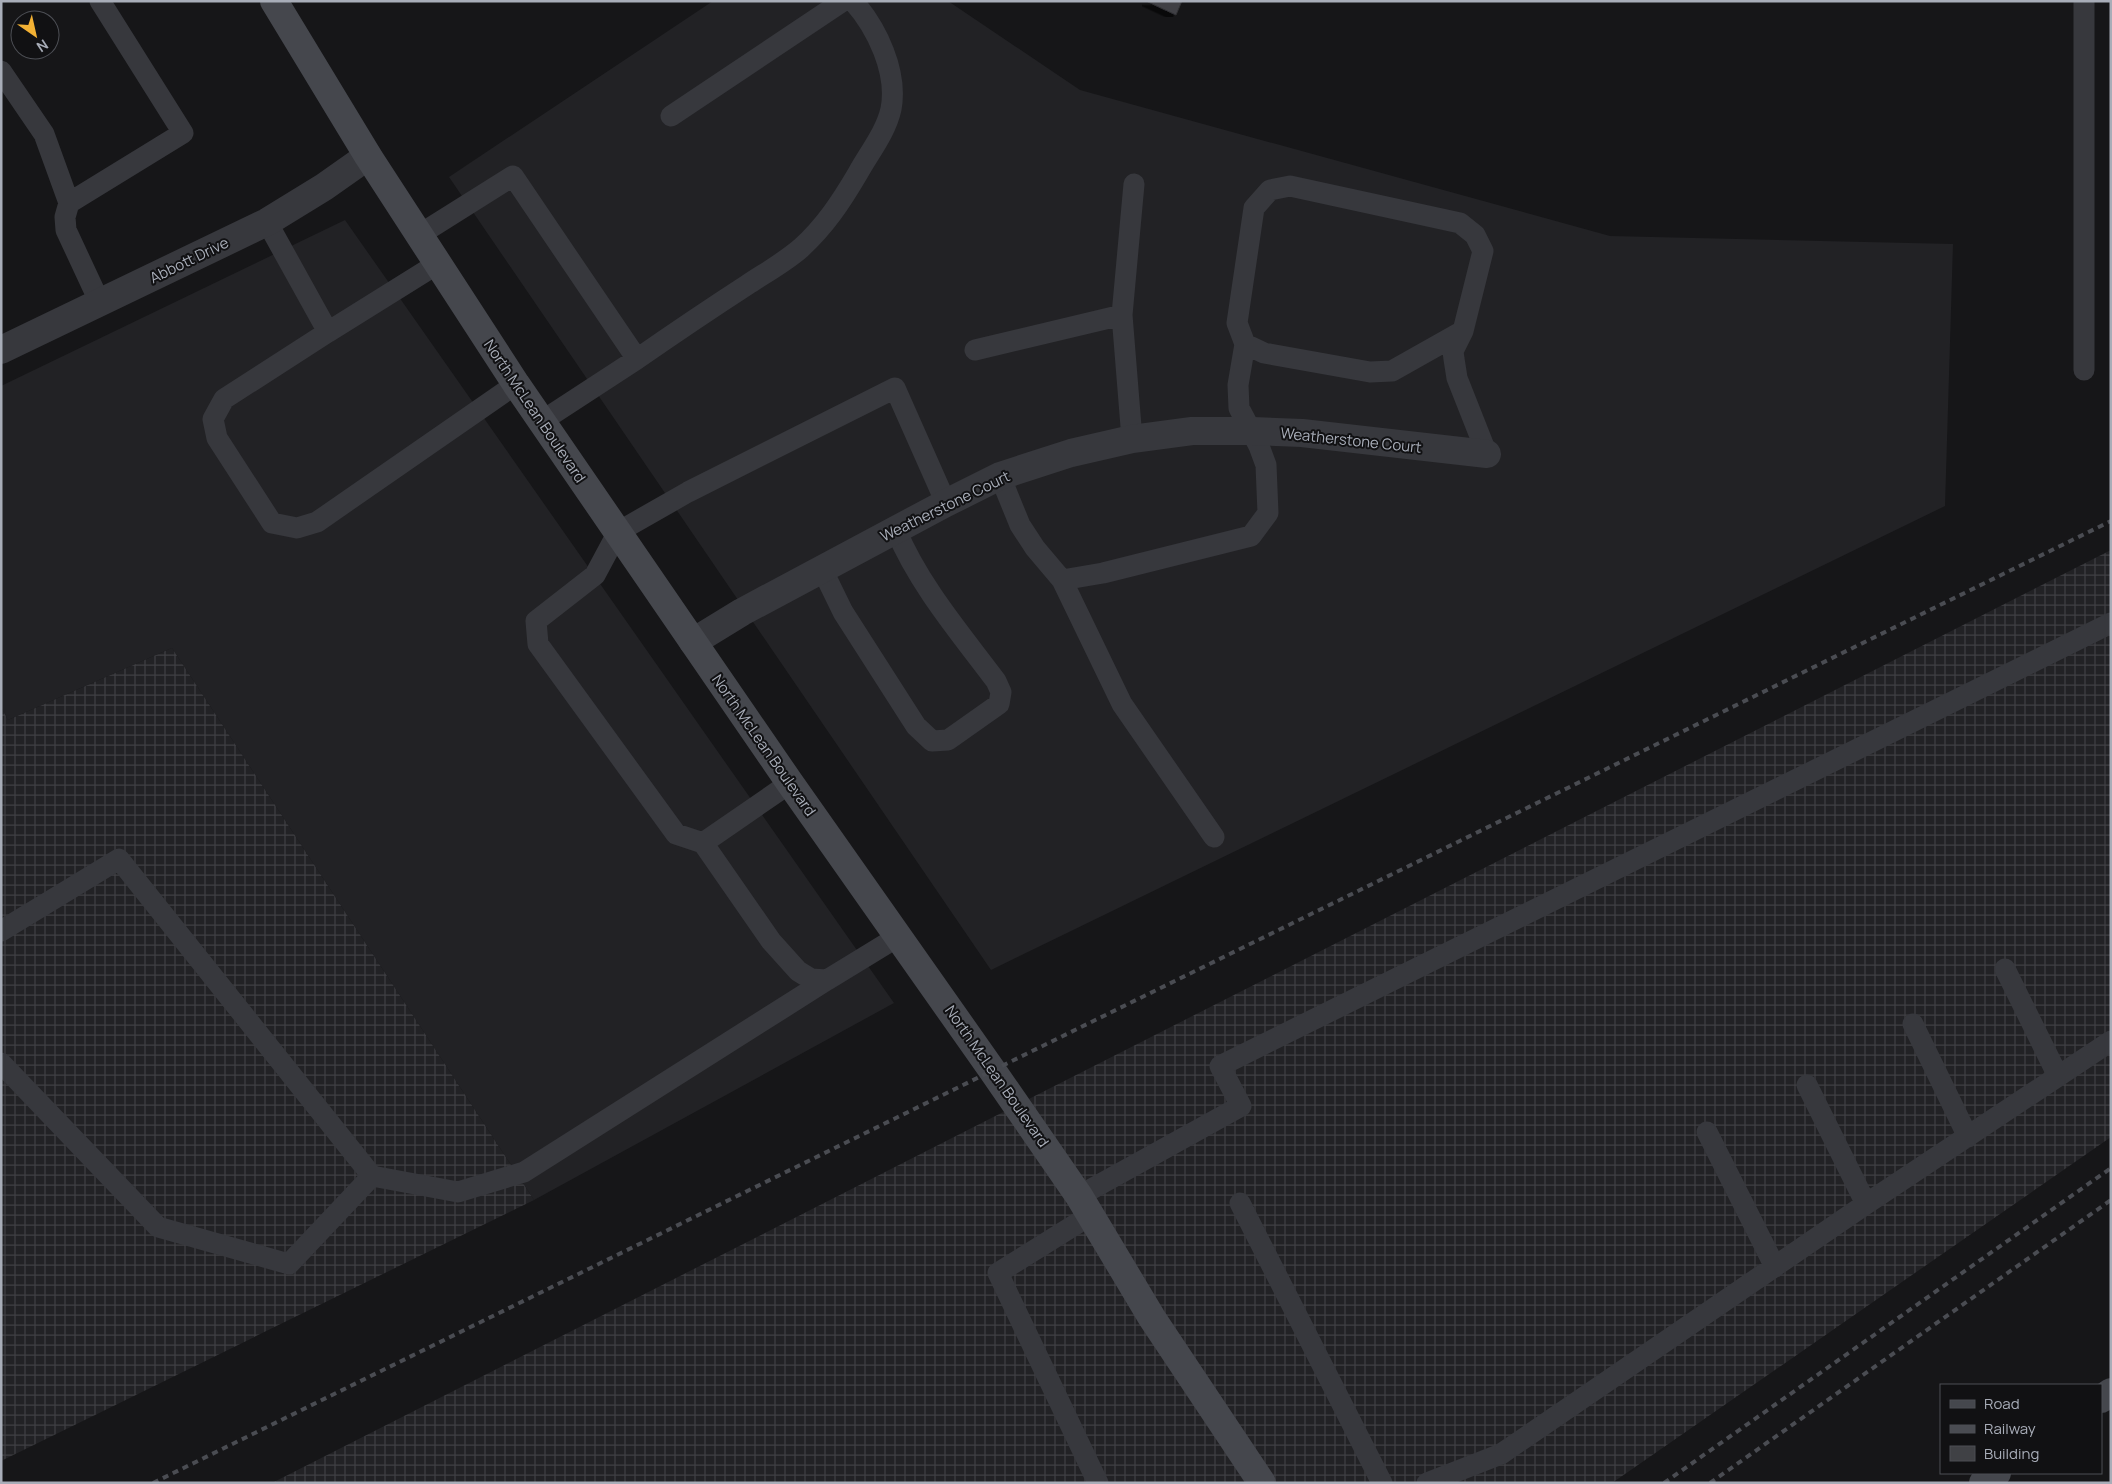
<svg xmlns="http://www.w3.org/2000/svg" width="2112" height="1484" viewBox="0 0 2112 1484" font-family="Manrope,sans-serif">
	<style>
		.built { fill: #222225 }
		.industrial { fill: url(#industrial-grid) }
		.building { fill: #404145; stroke: #303034; filter: url(#shadow) }
		.lines { fill: none; stroke-linecap: round; stroke-linejoin: round }
		.service { stroke: #37383d; stroke-width: 21 }
		.minor { stroke: #37383d; stroke-width: 28 }
		.secondary { stroke: #45474d; stroke-width: 28 }
		.rail { stroke: #4a4c52; stroke-width: 4; stroke-dasharray: 6 5; stroke-linecap: butt }
		.labels { text-anchor: middle; dominant-baseline: central; stroke-width: 4; stroke-linejoin: round; paint-order: stroke }
		.street-label { font-size: 15px; fill: #a8adb8; stroke: #111113 }
	</style>
	<defs>
		<pattern id="industrial-grid" width="8" height="8" patternUnits="userSpaceOnUse" patternTransform="scale(1.25)"><rect width="8" height="8" fill="#222225"/><path d="M0 4h8M4 0v8" fill="none" stroke="#3f3f43"/></pattern>
		<filter id="shadow"><feDropShadow dx="-4.5" dy="4.5" stdDeviation="0" flood-color="#0009"/></filter>
	</defs>
	<rect width="100%" height="100%" fill="#161618"/>
	<path class="built" d="M713,1H948L1080,90L1610,236L1953,244L1945,506L991,970L449,177Z
		M345,220L894,1003L534,1200L172,648L8,720L1,707V386Z"/>
	<path class="industrial" d="M2111,550V1137L1612,1483H272Z
		M172,648L534,1200L1,1461V707L8,720Z"/>
	<path class="building" d="M1146,1H1182L1176,15Z"/>
	<g class="lines">
		<path class="service" d="M2084,1V370
			M1,71L44,134L69,203L65,217L66,230L100,303
			M671,116L843,1
			M69,203L183,133L100,1
			M267,222L328,332L437,264
			M419,235L513,176L637,359L542,421
			M1463,331L1392,371L1370,372L1264,353L1245,344L1237,323L1254,208L1270,190L1290,186L1460,223L1475,235L1483,251L1463,331L1453,351L1454,359L1457,378L1487,454
			M328,332L224,399L213,419L217,438L272,523L297,528L317,522L516,384
			M975,350L1122,315
			M637,359C673,334 710,309 747,285C765,273 785,262 801,248C825,226 841,202 858,173C869,153 886,132 891,109C898,72 877,28 853,1
			M1132,439L1122,315L1134,184
			M1000,476L1020,525L1035,548L1062,580L1103,573L1251,536L1268,513L1266,465L1259,446L1239,408L1238,385L1245,344
			M822,569L843,612L916,726L932,741L948,740L999,704L1001,692L996,681C960,633 919,585 896,530
			M1062,580L1122,704L1214,837
			M790,783L703,843L676,834L538,644L536,621L595,575L618,532L688,492L895,388L946,503
			M703,843L771,941L798,971L811,979L827,980L899,936
			M1,931L119,859L372,1176L458,1192L524,1172L827,980
			M2005,969L2058,1076
			M1913,1024L1968,1137
			M1,1063L158,1227L289,1264L372,1176
			M1807,1085L1866,1204
			M1707,1132L1775,1267
			M1079,1196L1241,1106L1220,1066L2111,623
			M1240,1203L1382,1483
			M1089,1216L998,1273L1098,1483
			M1427,1483L1501,1454L1866,1204L2111,1041"/>
		<path class="minor" d="M1,350L267,222L324,187L368,156
			M693,642L742,612L946,503L1000,476L1071,453L1132,439L1192,431H1252L1302,433L1487,454"/>
		<path class="secondary" d="M274,1L368,156L516,384L790,783L992,1070L1079,1196L1152,1318L1262,1483
			M2101,1399L2111,1392
			M1983,1483L1997,1473"/>
		<path class="rail" d="M153,1483L2111,521
			M1664,1483L2111,1168
			M1710,1483L2111,1200"/>
	</g>
	<g class="labels">
		<g class="street-label">
			<text transform="translate(189 260) rotate(-26)">Abbott Drive</text>
			<text transform="translate(535 411) rotate(56)">North McLean Boulevard</text>
			<text transform="translate(1351 440) rotate(6)">Weatherstone Court</text>
			<text transform="translate(945 506) rotate(-26)">Weatherstone Court</text>
			<text transform="translate(764 745) rotate(55)">North McLean Boulevard</text>
			<text transform="translate(997 1076) rotate(55)">North McLean Boulevard</text>
		</g>
	</g>
	<rect width="2112" height="1484" fill="none" stroke="#a8adb8" stroke-width="5"/>
	<rect x="1940" y="1384" width="162" height="90" fill="#111113" stroke="#4d4f55"/>
	<rect x="1950" y="1400" width="25" height="8" fill="#45474d" stroke="#4d4f55"/>
	<text x="1984" y="1409" font-size="15" fill="#a8adb8">Road</text>
	<rect x="1950" y="1425" width="25" height="8" fill="#4a4c52" stroke="#4d4f55"/>
	<text x="1984" y="1434" font-size="15" fill="#a8adb8">Railway</text>
	<rect x="1950" y="1446" width="25" height="15" fill="#404145" stroke="#4d4f55"/>
	<text x="1984" y="1459" font-size="15" fill="#a8adb8">Building</text>
	<g transform="translate(35 35) rotate(146)"><circle r="24" fill="#111113" stroke="#4d4f55"/>
	<path d="M0-4L9 19L0 12L-9 19Z" fill="#f2b134"/>
	<text y="-8" font-size="14" font-weight="bold" text-anchor="middle" fill="#a8adb8">N</text>
	</g>
</svg>
